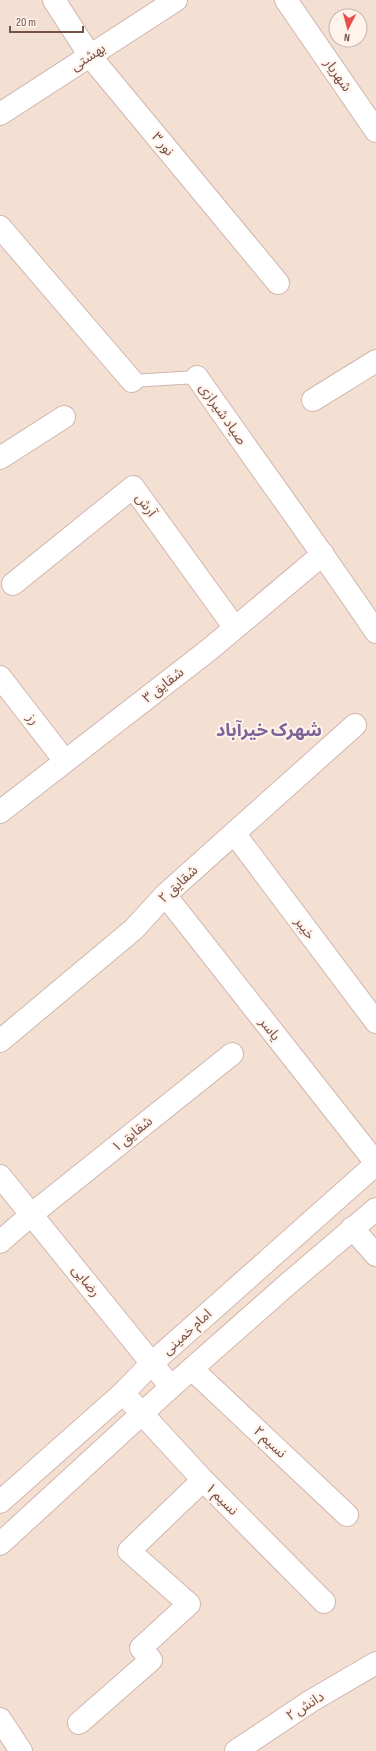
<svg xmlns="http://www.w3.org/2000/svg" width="376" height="1751" viewBox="0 0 376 1751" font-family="'Sofia Sans Condensed','Noto Sans Arabic',sans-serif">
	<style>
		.residential { fill: #f4dfd3; fill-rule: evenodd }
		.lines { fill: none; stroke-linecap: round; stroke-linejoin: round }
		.lane-casing { stroke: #d0b6ae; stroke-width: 14 }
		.street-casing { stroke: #d0b6ae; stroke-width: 24 }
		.secondary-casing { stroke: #d3b5ab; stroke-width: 24 }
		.lane { stroke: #fff; stroke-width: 12 }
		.street { stroke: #fff; stroke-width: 22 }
		.secondary { stroke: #fff; stroke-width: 22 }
		.labels { text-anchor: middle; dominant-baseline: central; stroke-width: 4; stroke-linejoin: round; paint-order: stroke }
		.street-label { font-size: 14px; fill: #75514a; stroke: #fff3eb }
		.district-label { font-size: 18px; font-weight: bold; fill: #7d6598; stroke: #fff3eb }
	</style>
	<rect width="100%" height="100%" fill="#fceee5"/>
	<path class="residential" d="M0,0H376V1751H0ZM336,16H360V40H336Z"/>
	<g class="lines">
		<defs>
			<path id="lane" d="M132,381L197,377"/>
			<path id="street" d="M54,0L90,56L278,283
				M286,0L376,131
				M0,114L176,0
				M0,227L132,381
				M197,377C256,462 318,546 376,632
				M313,400L376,361
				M0,458L64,417
				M13,584L133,487L235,628
				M0,677L65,761
				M0,812L210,649L323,554
				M234,833L376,1022
				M165,895L376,1163
				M0,1041L134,929L165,895L355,725
				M0,1176L171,1387
				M352,1228L376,1255
				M0,1242L32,1214L232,1054
				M192,1369L347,1515
				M123,1393L203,1480L324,1602
				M0,1719L21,1751
				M79,1723L151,1660L141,1648L189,1604L129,1551L203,1480
				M236,1751L311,1701L376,1663"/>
			<path id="secondary" d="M0,1502L123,1393L151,1364L376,1164
				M0,1544L171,1387L289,1283L376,1209"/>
		</defs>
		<use href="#lane" class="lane-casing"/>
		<use href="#street" class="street-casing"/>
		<use href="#secondary" class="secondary-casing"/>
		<use href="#lane" class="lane"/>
		<use href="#street" class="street"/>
		<use href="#secondary" class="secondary"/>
	</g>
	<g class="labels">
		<g class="street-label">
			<text transform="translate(88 57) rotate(-33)">بهشتی</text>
			<text transform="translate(338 75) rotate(55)">شهریار</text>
			<text transform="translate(163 144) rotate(50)">نور ۳</text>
			<text transform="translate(223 414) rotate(55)">صیاد شیرازی</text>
			<text transform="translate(146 505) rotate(54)">آرش</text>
			<text transform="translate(163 685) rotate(-38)">شقایق ۳</text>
			<text transform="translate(33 719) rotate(52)">رز</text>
			<text transform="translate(178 884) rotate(-43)">شقایق ۲</text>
			<text transform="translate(305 928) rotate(53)">خیبر</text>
			<text transform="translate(270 1029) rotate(52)">یاسر</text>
			<text transform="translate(132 1134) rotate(-39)">شقایق ۱</text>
			<text transform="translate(86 1281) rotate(51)">رضایی</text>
			<text transform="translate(187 1332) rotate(-42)">امام خمینی</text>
			<text transform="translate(270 1442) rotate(43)">نسیم ۲</text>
			<text transform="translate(222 1499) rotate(45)">نسیم ۱</text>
			<text transform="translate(305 1706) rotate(-32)">دانش ۲</text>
		</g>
		<g class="district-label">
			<text x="269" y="730">شهرک خیرآباد</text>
		</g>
	</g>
	<g transform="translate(348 28) rotate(186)"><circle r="19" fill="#fff3eb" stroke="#c8b2ab"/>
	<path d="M0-3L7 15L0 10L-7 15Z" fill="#e64f4a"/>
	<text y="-6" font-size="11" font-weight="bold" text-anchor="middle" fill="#75514a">N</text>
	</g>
	<path d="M10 26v6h73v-6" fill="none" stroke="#75514a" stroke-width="2"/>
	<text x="16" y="26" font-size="12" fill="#75514a" stroke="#fff3eb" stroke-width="3" paint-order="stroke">20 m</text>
</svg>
